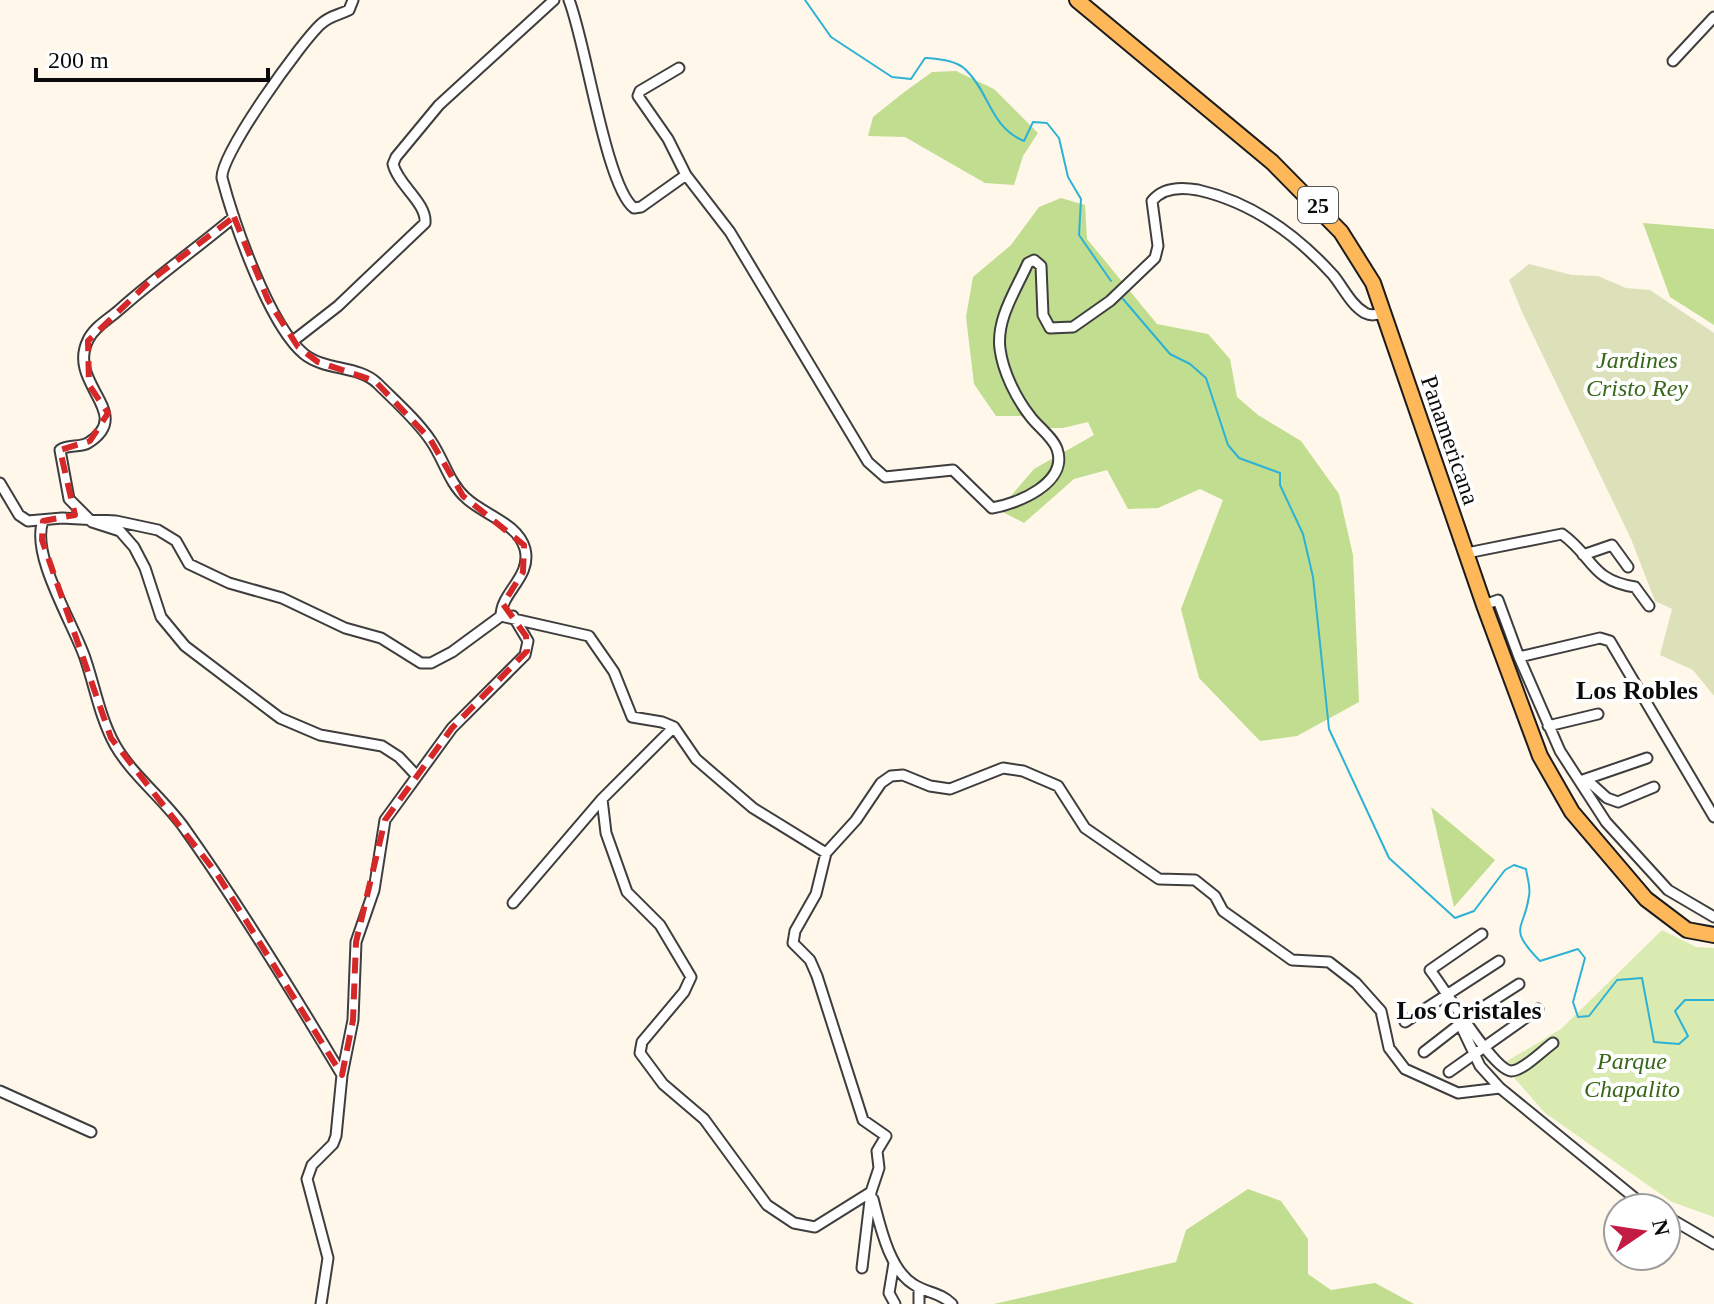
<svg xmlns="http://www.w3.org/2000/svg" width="1714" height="1304" viewBox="0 0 1714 1304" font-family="Georgia,serif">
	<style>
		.green { fill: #daebb1 }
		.forest { fill: #c1dd8f }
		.cemetery { fill: #dce1ba }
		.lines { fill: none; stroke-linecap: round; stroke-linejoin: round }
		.stream { stroke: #2db2d5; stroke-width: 2 }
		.street-casing { stroke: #3e3e3e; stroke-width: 13 }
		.primary-casing { stroke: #1c1c1c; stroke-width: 18 }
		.street { stroke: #fff; stroke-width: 9 }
		.primary { stroke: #ffb859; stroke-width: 14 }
		.marked { fill: none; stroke: #d62828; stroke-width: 6; stroke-dasharray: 16 10; stroke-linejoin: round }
		.labels { text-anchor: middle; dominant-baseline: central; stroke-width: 8; stroke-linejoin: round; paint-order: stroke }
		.shield { fill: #fff; stroke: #545454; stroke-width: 2 }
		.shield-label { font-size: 22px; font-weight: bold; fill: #0b0b0b }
		.park-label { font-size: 24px; font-style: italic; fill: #376618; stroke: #fff }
		.street-label { font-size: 24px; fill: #0b0b0b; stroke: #fff }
		.neighbourhood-label { font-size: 26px; font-weight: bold; fill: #0b0b0b; stroke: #fff }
	</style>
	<rect width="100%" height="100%" fill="#fff7e9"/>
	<path class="green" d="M1662,930L1696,947L1714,948V1217L1672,1202L1545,1113L1502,1064L1561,1029Z"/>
	<path class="forest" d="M956,71L994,89L1038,133L1023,156L1014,185L985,183L905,137L868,136L873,117L903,93L932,72Z
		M1061,198L1085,205L1087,239L1157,324L1208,334L1230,359L1237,397L1258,415L1301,441L1339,494L1353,555L1359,702L1297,736L1260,741L1199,678L1181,609L1223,500L1200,489L1158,508L1128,509L1107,470L1074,479L1024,523L999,510L1034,469L1094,435L1088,422L1063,428H1039L1021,416H996L974,384L966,317L973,277L1011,245L1039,207Z
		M1643,223L1714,229V325L1670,297Z
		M1431,807L1495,860L1454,907Z
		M1248,1189L1281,1201L1308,1239V1274L1331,1290L1375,1283L1414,1304H994L1176,1262L1186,1230Z"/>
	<path class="cemetery" d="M1529,264L1572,275L1598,276L1626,288L1650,290L1714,333V696L1693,670L1660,655L1672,609L1655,601L1631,539L1522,312L1509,280Z"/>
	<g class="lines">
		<path class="stream" d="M805,0L831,37L892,77L911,79L925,58C938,59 956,60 966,70C990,93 990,127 1024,141L1033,122L1047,123L1059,138L1068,177L1081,199L1079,235L1111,281
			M1123,299L1170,354L1190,364L1206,378L1228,445L1239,458L1280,473V485L1303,534L1313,577L1329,729L1389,858L1455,918L1474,911L1505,870L1514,865L1526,869C1527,877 1531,888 1529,896C1524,931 1507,927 1540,961L1578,949L1585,958L1573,1002L1578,1017L1589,1016L1617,980L1642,978L1654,1042L1679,1044L1688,1036L1675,1011L1685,1000H1714"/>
		<defs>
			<path id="street" d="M353,0L349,10C339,15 329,16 321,24C301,42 220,155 222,178C234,223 269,325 304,354C325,371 358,365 377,383C395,401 417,420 431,441C444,460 449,483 466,498C484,515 518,523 525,549C532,577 501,592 501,616L589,636L614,672L632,717L662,722L674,727L696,759L753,808L826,853L856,820L881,783L891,776L903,775L930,786L950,789L1003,768L1023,771L1058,786L1085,828L1159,879L1195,880L1215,896L1223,911L1292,960L1329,962L1356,983L1381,1011L1389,1048L1405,1069L1458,1093L1500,1088L1636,1199L1652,1208
				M569,0C586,43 606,187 634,208L641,207L686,175
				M1673,61L1714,17
				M679,68L640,91L638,96L668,139L686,175L730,232L868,462L885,477L953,470L992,508C1017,504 1069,483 1057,449C1053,437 1037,426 1030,416C1016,398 1003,372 1000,349C996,319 1016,290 1028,263L1034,260L1041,266L1043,315L1050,328L1073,327L1110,301L1155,258L1158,246L1152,201C1163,187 1182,187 1198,190C1251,202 1296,234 1333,275C1343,287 1351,305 1365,313C1371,316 1376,315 1383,313
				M234,217C196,249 156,277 119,310C109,319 94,327 88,340C66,384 136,413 88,443C79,448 68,444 60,450L69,499L92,522L120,531L134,547L145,568L161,617L185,646L280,718L320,735L382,746L399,757L415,774
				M293,341L338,306L425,223C427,203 398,185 393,164L396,157L439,105L554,0
				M0,483L19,515L28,521L62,518L116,521L158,530L176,541L189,564L229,583L282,598L345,628L381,638L421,663H431L452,652L501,616
				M43,521C30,555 74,625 85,658C95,687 100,718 115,745C132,775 164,799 185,829C241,908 292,991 342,1075
				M1467,553L1562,534C1594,557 1590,580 1635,587L1649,606
				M1583,555L1612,545L1628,567
				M1484,605L1498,600L1519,657L1600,638L1610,641L1714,817
				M1519,657L1560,751L1606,822L1668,890L1714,917
				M1548,726L1598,714
				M674,727L602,799L606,833L627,892L660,925L691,977L684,992L642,1042L640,1053L663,1084L704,1119L767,1205L794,1223L815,1227L871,1192
				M1586,779L1607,798L1618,802L1654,787
				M1583,780L1647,758
				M826,853L816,894L795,931L793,943L810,960L817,976L863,1120L886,1136L877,1151L879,1168L871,1192L862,1268
				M513,903L602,799
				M1482,934L1430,970C1445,989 1493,1070 1511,1071C1523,1071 1543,1050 1553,1043
				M1466,1018L1519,984
				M1405,1022L1499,961
				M1424,1052L1460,1024L1480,1066L1500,1088
				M1449,1072L1538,1009
				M0,1091L91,1132
				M873,1199C880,1225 889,1269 913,1284C926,1293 940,1292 952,1304
				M1666,1216L1714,1244
				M894,1263L889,1293L895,1304
				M321,1304L328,1258L307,1179L312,1165L333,1144L336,1136L342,1075L353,1020L356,942L374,890L385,820L452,728L525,655L528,641L513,616
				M919,1304V1288"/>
			<path id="primary" d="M1077,0L1272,162L1341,232L1373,283L1484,605L1540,756L1572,812L1646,899L1687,930L1714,935"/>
		</defs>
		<use href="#street" class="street-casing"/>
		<use href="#primary" class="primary-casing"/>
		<use href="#street" class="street"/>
		<use href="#primary" class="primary"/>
	</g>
	<path class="marked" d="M234,217L268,300L298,347L318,362L375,381L430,439L463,496L524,545L523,572L503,604L526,636L527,651L452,728L385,820L356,942L353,1020L342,1075L217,874L111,738L42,540L43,521L75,515L60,450L90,441L108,413L89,385L88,341L150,281Z"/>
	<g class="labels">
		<rect class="shield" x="1298" y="187" width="40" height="36" rx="6"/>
		<g class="shield-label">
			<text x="1318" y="205">25</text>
		</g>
		<g class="park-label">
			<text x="1637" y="360">Jardines<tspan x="1637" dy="28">Cristo Rey</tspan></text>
			<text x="1632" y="1061">Parque<tspan x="1632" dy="28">Chapalito</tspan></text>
		</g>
		<g class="street-label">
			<text transform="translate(1450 440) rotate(71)">Panamericana</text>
		</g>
		<g class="neighbourhood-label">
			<text x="1637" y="690">Los Robles</text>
			<text x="1469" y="1010">Los Cristales</text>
		</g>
	</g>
	<g transform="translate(1642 1232) rotate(77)"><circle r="38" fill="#ffffff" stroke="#9d9d9d" stroke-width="2"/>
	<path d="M0-6L14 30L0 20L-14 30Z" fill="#c31b43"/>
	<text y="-12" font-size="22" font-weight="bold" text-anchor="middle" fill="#0b0b0b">N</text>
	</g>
	<path d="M36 68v12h232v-12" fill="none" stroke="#0b0b0b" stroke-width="4"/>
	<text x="48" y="68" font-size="24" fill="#0b0b0b" stroke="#ffffff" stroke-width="6" paint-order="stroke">200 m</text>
</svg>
